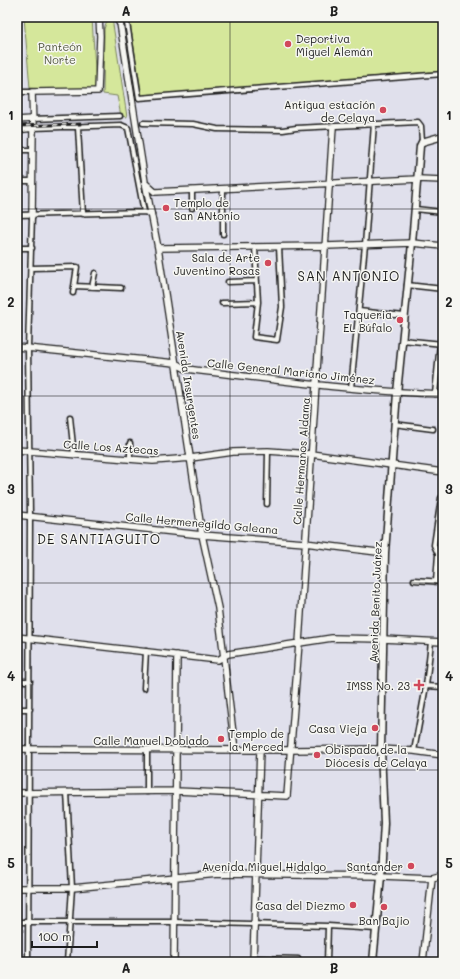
<svg xmlns="http://www.w3.org/2000/svg" width="460" height="979" viewBox="0 0 460 979" font-family="Mali,sans-serif">
	<style>
		.green { fill: #d5e79b; stroke: #78825c }
		.lines { fill: none; stroke-linecap: round; stroke-linejoin: round }
		.street-casing { stroke: #1c1c1c; stroke-width: 7 }
		.secondary-casing { stroke: #1c1c1c; stroke-width: 8 }
		.primary-casing { stroke: #1c1c1c; stroke-width: 9 }
		.street { stroke: #f6f6f2; stroke-width: 4 }
		.secondary { stroke: #f6f6f2; stroke-width: 5.5 }
		.primary { stroke: #f6f6f2; stroke-width: 6 }
		.rail-casing { stroke: #1c1c1c; stroke-width: 3 }
		.rail { stroke: #f6f6f2; stroke-width: 1.5; stroke-dasharray: 4.5; stroke-linecap: butt }
		.grid { fill: none; stroke: #1c1c1c; stroke-width: 1; stroke-opacity: 0.55 }
		.poi-dot { fill: #d1495b; stroke: #f6f6f2; stroke-width: 1.5 }
		.labels { text-anchor: middle; dominant-baseline: central; stroke-width: 3; stroke-linejoin: round; paint-order: stroke }
		.poi-label { font-size: 11px; fill: #1c1c1c; stroke: #f6f6f2; text-anchor: end }
		.park-label { font-size: 11px; fill: #545942; stroke: #f6f6f2 }
		.street-label { font-size: 11px; fill: #1c1c1c; stroke: #f6f6f2 }
		.quarter-label { font-size: 13px; letter-spacing: 1px; fill: #1c1c1c; stroke: #f6f6f2 }
		.neatline { fill: none; stroke: #1c1c1c; stroke-width: 1.5 }
		.grid-label { font-size: 13px; text-anchor: middle; font-weight: bold; fill: #1c1c1c }
	</style>
	<rect width="100%" height="100%" fill="#e0e0ec"/>
	<filter id="ink" filterUnits="userSpaceOnUse"><feTurbulence type="fractalNoise" baseFrequency=".025" numOctaves="2"/><feDisplacementMap in="SourceGraphic" scale="8" xChannelSelector="R" yChannelSelector="G"/><feConvolveMatrix kernelMatrix="1 2 1 2 8 2 1 2 1" color-interpolation-filters="sRGB"/></filter>
	<g filter="url(#ink)">
		<path class="green" d="M24,17H92L96,88L83,91L30,88Z
			M108,17L112,18L127,117L121,116L117,96L103,94L104,29Z
			M129,17H443V71L142,96Z"/>
		<g class="lines">
			<defs>
				<path id="street" d="M126,17L139,98L443,74
					M17,81L18,92
					M17,92H32
					M32,119L120,116
					M143,123L193,124L217,129L283,130L296,128L418,122L421,126L422,142
					M33,128L121,125L128,128L144,212
					M78,128L83,214
					M17,150H32
					M17,181H32
					M223,189V234
					M192,208V190
					M415,209L443,212
					M17,215L144,212L152,214
					M255,247L258,302L254,337L277,340L282,307L279,247
					M17,248H32
					M31,268L77,267L73,293
					M228,282L257,281
					M407,285L443,289
					M74,286L121,288
					M92,287L95,273
					M222,303L258,302
					M359,311L404,316
					M402,340L443,344
					M351,388L365,245L374,124
					M435,394L440,343
					M70,417L74,455
					M394,424L433,429
					M130,443V459
					M267,504L268,451
					M414,580L443,582
					M436,582L438,554L434,545L441,498L443,496
					M17,681H30
					M426,686L443,687
					M144,688L146,651
					M17,709H30
					M147,750V792
					M414,751L426,686L431,642
					M17,922H175L328,926L376,929
					M253,958L298,959
					M28,962L30,515L28,348L32,216
					M67,962L72,888L67,792
					M327,962L328,926"/>
				<path id="secondary" d="M120,23L145,182L158,248L202,535L218,608L235,750
					M17,120L32,119
					M17,130L33,128
					M145,183L155,192L418,179L443,180
					M32,216L33,128L32,92L98,91L100,36L99,17
					M158,248L326,246L412,243L443,246
					M17,347L175,363L186,369C271,379 357,392 443,394
					M17,450L153,461L191,458L233,452L268,451L311,454L443,472
					M17,515L202,535L305,543L385,553
					M17,637L218,660L228,654L332,638L383,639L443,642
					M17,749L290,750L381,749L414,751L443,755
					M17,793L176,791L287,796L299,643L333,127
					M17,888H72L218,874L381,876L432,878L443,875
					M174,962L177,655
					M253,962L260,749
					M423,962L432,878"/>
				<path id="primary" d="M116,17L120,23
					M373,962L381,876L384,823L381,749L385,553L397,393L412,243L420,146L422,142L443,136"/>
			</defs>
			<use href="#street" class="street-casing"/>
			<use href="#secondary" class="secondary-casing"/>
			<use href="#primary" class="primary-casing"/>
			<use href="#street" class="street"/>
			<use href="#secondary" class="secondary"/>
			<use href="#primary" class="primary"/>
			<defs>
				<path id="rail" d="M17,126L80,124"/>
			</defs>
			<use href="#rail" class="rail-casing"/>
			<use href="#rail" class="rail"/>
		</g>
	</g>
	<path class="grid" d="M230,17V962M17,209H443M17,396H443M17,583H443M17,770H443"/>
	<g class="poi-dot">
		<circle cx="288" cy="44" r="4"/>
		<circle cx="383" cy="110" r="4"/>
		<circle cx="166" cy="208" r="4"/>
		<circle cx="268" cy="263" r="4"/>
		<circle cx="400" cy="320" r="4"/>
		<path d="M417 679h4v4h4v4h-4v4h-4v-4h-4v-4h4z"/>
		<circle cx="375" cy="728" r="4"/>
		<circle cx="221" cy="739" r="4"/>
		<circle cx="317" cy="755" r="4"/>
		<circle cx="411" cy="866" r="4"/>
		<circle cx="353" cy="905" r="4"/>
		<circle cx="384" cy="907" r="4"/>
	</g>
	<g class="labels">
		<g class="poi-label">
			<text x="296" y="38" text-anchor="start">Deportiva<tspan x="296" dy="13">Miguel Alemán</tspan></text>
			<text x="375" y="104">Antigua estación<tspan x="375" dy="13">de Celaya</tspan></text>
			<text x="174" y="202" text-anchor="start">Templo de<tspan x="174" dy="13">San ANtonio</tspan></text>
			<text x="260" y="257">Sala de Arte<tspan x="260" dy="13">Juventino Rosas</tspan></text>
			<text x="392" y="314">Taqueria<tspan x="392" dy="13">EL Búfalo</tspan></text>
			<text x="410" y="685">IMSS No. 23</text>
			<text x="367" y="728">Casa Vieja</text>
			<text x="229" y="733" text-anchor="start">Templo de<tspan x="229" dy="13">la Merced</tspan></text>
			<text x="325" y="749" text-anchor="start">Obispado de la<tspan x="325" dy="13">Diócesis de Celaya</tspan></text>
			<text x="403" y="866">Santander</text>
			<text x="345" y="905">Casa del Diezmo</text>
			<text x="384" y="920" text-anchor="middle">Ban Bajio</text>
		</g>
		<g class="park-label">
			<text x="60" y="46">Panteón<tspan x="60" dy="13">Norte</tspan></text>
		</g>
		<g class="street-label">
			<text transform="translate(291 371) rotate(6)">Calle General Mariano Jiménez</text>
			<text transform="translate(189 385) rotate(81)">Avenida Insurgentes</text>
			<text transform="translate(111 447) rotate(4)">Calle Los Aztecas</text>
			<text transform="translate(301 461) rotate(-86)">Calle Hermanos Aldama</text>
			<text transform="translate(202 523) rotate(5)">Calle Hermenegildo Galeana</text>
			<text transform="translate(375 602) rotate(-88)">Avenida Benito Juárez</text>
			<text x="151" y="740">Calle Manuel Doblado</text>
			<text x="264" y="866">Avenida Miguel Hidalgo</text>
		</g>
		<g class="quarter-label">
			<text x="349" y="275">SAN ANTONIO</text>
			<text x="99" y="538">DE SANTIAGUITO</text>
		</g>
	</g>
	<rect width="460" height="979" fill="none" stroke="#f6f6f2" stroke-width="44"/>
	<path d="M32 941v6h65v-6" fill="none" stroke="#1c1c1c" stroke-width="2"/>
	<text x="38" y="941" font-size="12" fill="#1c1c1c" stroke="#f6f6f2" stroke-width="3" paint-order="stroke">100 m</text>
	<rect x="22" y="22" width="416" height="935" class="neatline"/>
	<g class="grid-label">
		<text x="126" y="16">A</text>
		<text x="334" y="16">B</text>
		<text x="11" y="120">1</text>
		<text x="449" y="120">1</text>
		<text x="11" y="307">2</text>
		<text x="449" y="307">2</text>
		<text x="11" y="494">3</text>
		<text x="449" y="494">3</text>
		<text x="11" y="681">4</text>
		<text x="449" y="681">4</text>
		<text x="11" y="868">5</text>
		<text x="449" y="868">5</text>
		<text x="126" y="973">A</text>
		<text x="334" y="973">B</text>
	</g>
</svg>
